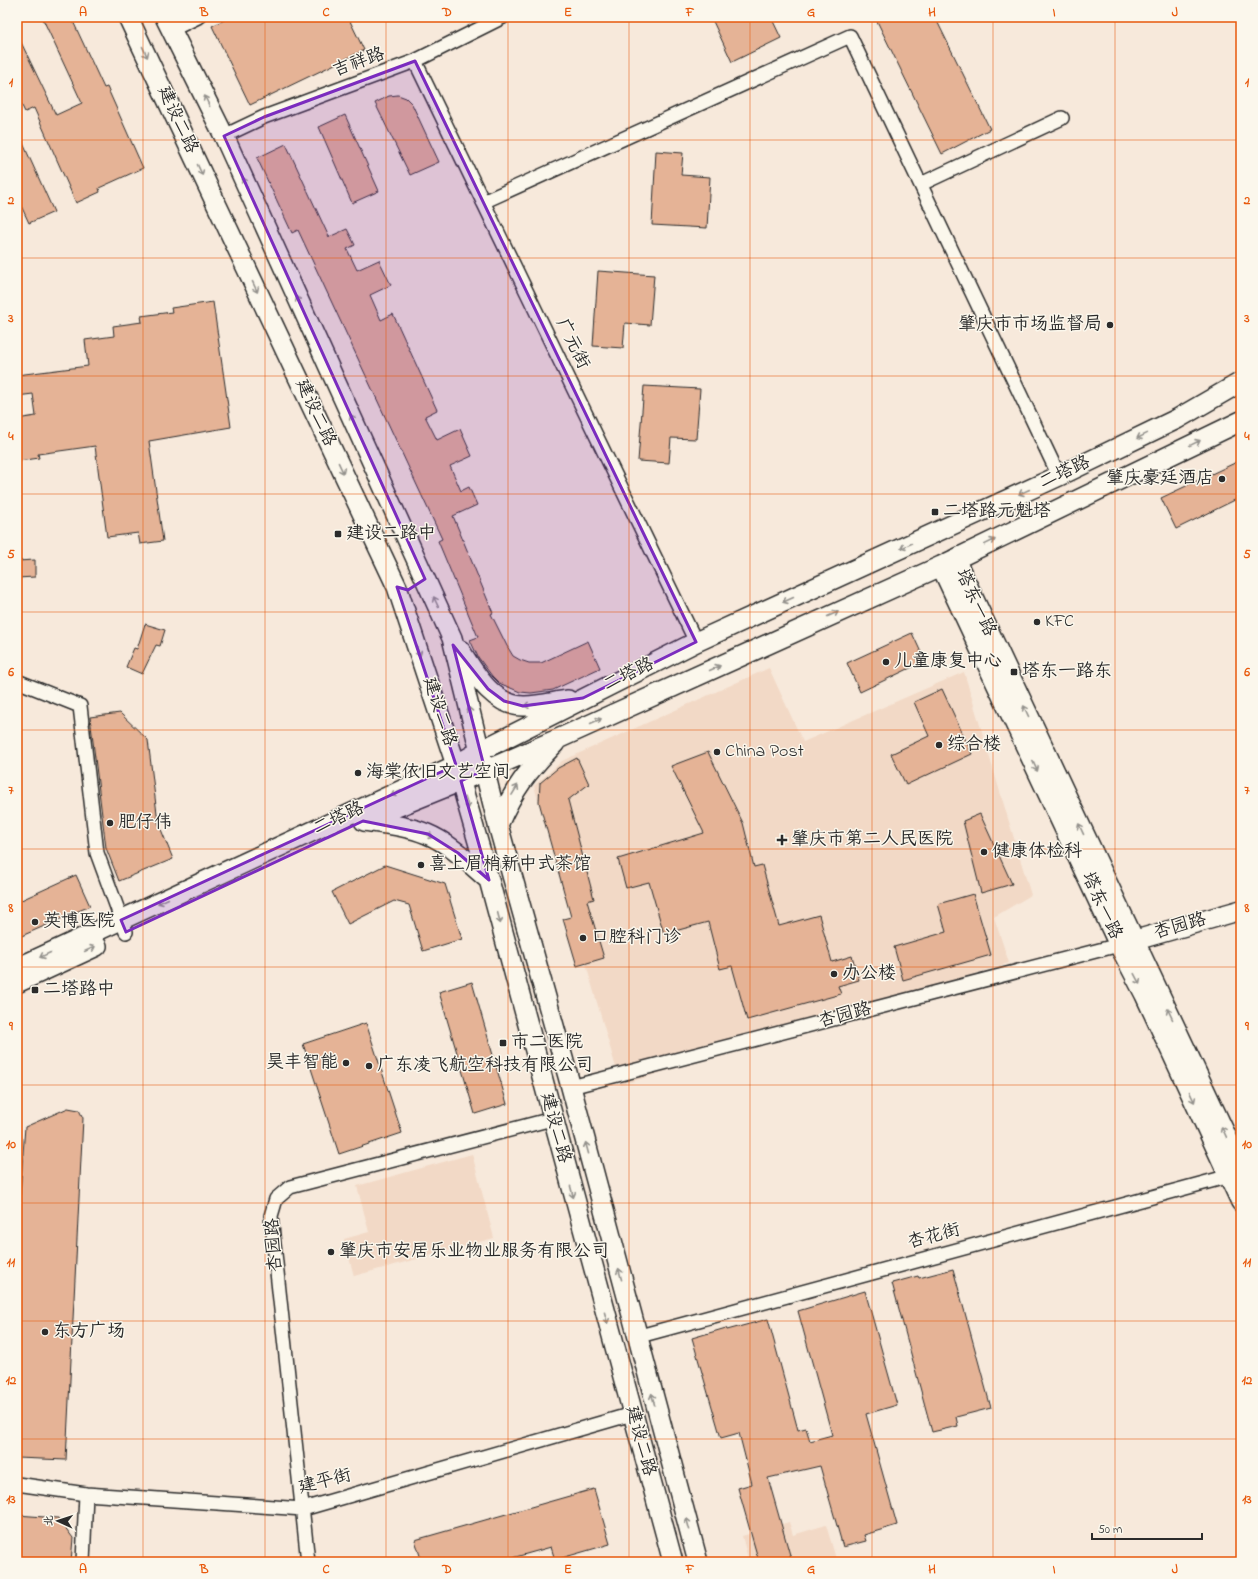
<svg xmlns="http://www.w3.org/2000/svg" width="1258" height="1579" viewBox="0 0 1258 1579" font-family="'Indie Flower','LXGW WenKai TC',sans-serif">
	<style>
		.built { fill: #f2d9c6 }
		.building { fill: #e5b396; stroke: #2b2b2b }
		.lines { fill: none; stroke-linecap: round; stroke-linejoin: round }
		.street-casing { stroke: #2b2b2b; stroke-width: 16 }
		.secondary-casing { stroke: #2b2b2b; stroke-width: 22 }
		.street { stroke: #fbf7ec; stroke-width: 13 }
		.secondary { stroke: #fbf7ec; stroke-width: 19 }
		.oneway { stroke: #93918c }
		.marked { fill: #7b2cbf; fill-opacity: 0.2; stroke: #7b2cbf; stroke-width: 3; stroke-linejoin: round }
		.grid { fill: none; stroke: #e8590c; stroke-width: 1; stroke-opacity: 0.55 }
		.poi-dot { fill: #2b2b2b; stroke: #fbf7ec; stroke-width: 1.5 }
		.labels { text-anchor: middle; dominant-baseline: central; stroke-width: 3; stroke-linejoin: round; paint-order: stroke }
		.street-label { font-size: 18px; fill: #2b2b2b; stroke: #fbf7ec }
		.poi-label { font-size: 18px; fill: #2b2b2b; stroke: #fbf7ec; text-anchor: start }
		.neatline { fill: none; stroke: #e8590c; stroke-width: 1.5 }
		.grid-label { font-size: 13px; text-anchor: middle; font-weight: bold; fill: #e8590c }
	</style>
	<rect width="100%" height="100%" fill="#f7e9db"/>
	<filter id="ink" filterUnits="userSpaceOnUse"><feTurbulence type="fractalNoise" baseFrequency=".025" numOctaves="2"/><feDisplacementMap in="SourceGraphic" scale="8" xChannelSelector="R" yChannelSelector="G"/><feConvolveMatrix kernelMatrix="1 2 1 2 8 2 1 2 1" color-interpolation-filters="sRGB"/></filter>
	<g filter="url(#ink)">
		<path class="built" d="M769,668L803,742L964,672L1031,895L994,917L1009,963L621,1085L534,786L562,761Z
			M472,1154L494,1238L354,1276L344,1239L369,1232L357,1186Z
			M789,1522L793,1535L826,1525L837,1562H749L742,1536Z"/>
		<path class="building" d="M42,17H71L104,88L107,87L143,168L99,188L100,192L76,203L34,108L25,112L17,96V34L56,115L82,103Z
			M230,17H348L364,50L250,105L212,26Z
			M711,17H771L781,38L732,62Z
			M875,17H935L990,129L942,154Z
			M398,95L406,98L412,104L439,162L410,175L375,103L389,96Z
			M345,115L379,191L352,203L319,127Z
			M17,130L54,212L29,223L17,197Z
			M286,144L329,237L347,229L355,245L347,249L357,270L379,260L391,285L370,295L381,320L393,314L437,410L425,416L437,440L460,429L472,456L450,466L461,491L469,487L477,505L453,516L493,613L491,614L507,646L513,656L520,660L529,663H541L588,641L600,668L553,690L531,693L520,692L499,683L492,676L478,657L470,640L478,637L438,541L442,539L298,230L292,233L257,158Z
			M656,151L683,153L681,175L710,177L707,228L652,225Z
			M598,271L654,275L650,325L625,323L623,348L593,346Z
			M213,302L231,427L149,441L163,541L140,544L138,533L107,537L95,446L38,454L39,458L19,461L17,419L36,416L33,394L17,396V375L88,366L85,340L114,336L113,326L142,322L141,316L172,312L171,308Z
			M644,386L700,389L696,439L671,438L669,463L638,461Z
			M1241,460V497L1176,529L1161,498Z
			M35,560V577L17,578V561Z
			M145,624L165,630L160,646L156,645L142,674L126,667L134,648L137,649Z
			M912,633L925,661L860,692L847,663Z
			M942,689L972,754L906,785L891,754L929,736L914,702Z
			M120,713L148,740L158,822L173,859L119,881L106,848L90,717Z
			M708,752L743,823L754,867L762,865L779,926L819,915L832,962L852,956L859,980L838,986L841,994L747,1020L732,966L720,969L708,922L664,934L649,882L626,888L618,859L704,833L671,766Z
			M577,758L589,784L568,800L594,899L587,901L604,958L577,966L563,919L571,917L539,802L540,783L558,768Z
			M980,814L1012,884L981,893L963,821Z
			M385,865L445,884L462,939L423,951L409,905L394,901L348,924L332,892Z
			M76,875L90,906L17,938V902Z
			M973,894L991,955L903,980L894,947L946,932L938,904Z
			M472,982L507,1104L475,1114L439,992Z
			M366,1023L402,1133L339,1154L303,1044Z
			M68,1108L79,1110L83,1118L66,1460L17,1458V1207H19L25,1127Z
			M953,1269L991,1408L956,1417L958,1426L932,1432L892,1283L918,1276L919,1278Z
			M865,1291L897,1405L866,1414L897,1525L864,1535L866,1541L843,1547L820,1466L768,1478L792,1562H759L738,1488L752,1484L739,1433L721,1438L692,1338L726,1328L727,1330L768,1319L798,1430L806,1428L810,1441L832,1435L798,1311Z
			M594,1489L610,1544L555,1560L551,1547L498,1562H422L415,1540Z
			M17,1515L58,1518L73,1538L71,1562H17Z"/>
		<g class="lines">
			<defs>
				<path id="street" d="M171,30L198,17
					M415,61L696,642
					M224,136L264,117L415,61L503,17
					M921,184L1062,118
					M483,202L850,36L1059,476
					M17,681L80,706L97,853L126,932
					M571,1087L1119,945
					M636,1337L1237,1174
					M17,1484L86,1494L303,1509L632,1414
					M83,1562L86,1494
					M308,1562L271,1216L276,1199L290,1187L552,1119"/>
				<path id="secondary" d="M128,17L397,587L456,765L489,880L673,1562
					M165,17L224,136L452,638L498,825L571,1087L698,1562
					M955,559L1241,1167
					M941,566L1119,945L1145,995L1241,1202
					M460,650C474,672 493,707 525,706C539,706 554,702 568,700
					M377,815L461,781L560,738L941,566L1241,421
					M364,821C385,824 408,826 427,834C451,844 470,864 489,880
					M498,825C514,788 527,772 555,743
					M1122,944L1241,910
					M17,968L456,765L480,751L696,642L1059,476L1177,419L1241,382
					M17,983L97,946"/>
			</defs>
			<use href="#street" class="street-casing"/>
			<use href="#secondary" class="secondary-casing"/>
			<use href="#street" class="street"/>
			<use href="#secondary" class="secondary"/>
		</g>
		<defs><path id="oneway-shaft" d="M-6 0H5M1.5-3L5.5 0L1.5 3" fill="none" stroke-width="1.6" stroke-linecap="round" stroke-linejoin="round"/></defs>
		<g class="oneway">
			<use href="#oneway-shaft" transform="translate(145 52) rotate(65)"/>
			<use href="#oneway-shaft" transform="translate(207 101) rotate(-116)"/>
			<use href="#oneway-shaft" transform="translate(200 170) rotate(65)"/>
			<use href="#oneway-shaft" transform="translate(245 183) rotate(-114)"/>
			<use href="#oneway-shaft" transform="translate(255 287) rotate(65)"/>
			<use href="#oneway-shaft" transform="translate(299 302) rotate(-114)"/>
			<use href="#oneway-shaft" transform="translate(353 420) rotate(-114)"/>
			<use href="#oneway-shaft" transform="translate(1142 436) rotate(154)"/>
			<use href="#oneway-shaft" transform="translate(1195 443) rotate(-26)"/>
			<use href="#oneway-shaft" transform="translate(341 468) rotate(65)"/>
			<use href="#oneway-shaft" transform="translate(1024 492) rotate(155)"/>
			<use href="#oneway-shaft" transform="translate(990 542) rotate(-26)"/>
			<use href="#oneway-shaft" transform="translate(906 546) rotate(155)"/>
			<use href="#oneway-shaft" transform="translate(788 600) rotate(156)"/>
			<use href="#oneway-shaft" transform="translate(436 602) rotate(-115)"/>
			<use href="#oneway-shaft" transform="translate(833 614) rotate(-24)"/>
			<use href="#oneway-shaft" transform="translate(418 651) rotate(71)"/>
			<use href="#oneway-shaft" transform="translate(715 668) rotate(-24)"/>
			<use href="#oneway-shaft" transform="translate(530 705) rotate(172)"/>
			<use href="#oneway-shaft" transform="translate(1026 711) rotate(-115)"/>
			<use href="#oneway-shaft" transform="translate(470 713) rotate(-103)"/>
			<use href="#oneway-shaft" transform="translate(596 721) rotate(-24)"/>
			<use href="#oneway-shaft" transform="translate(1035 766) rotate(65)"/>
			<use href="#oneway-shaft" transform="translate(515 790) rotate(-59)"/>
			<use href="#oneway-shaft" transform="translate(396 793) rotate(155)"/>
			<use href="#oneway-shaft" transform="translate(467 803) rotate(74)"/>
			<use href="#oneway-shaft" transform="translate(1081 829) rotate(-115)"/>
			<use href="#oneway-shaft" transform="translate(428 835) rotate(24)"/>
			<use href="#oneway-shaft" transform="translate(163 901) rotate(155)"/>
			<use href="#oneway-shaft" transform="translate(499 918) rotate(75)"/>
			<use href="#oneway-shaft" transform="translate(90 949) rotate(-25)"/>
			<use href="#oneway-shaft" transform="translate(45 955) rotate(155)"/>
			<use href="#oneway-shaft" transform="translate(1137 979) rotate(62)"/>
			<use href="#oneway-shaft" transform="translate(1170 1014) rotate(-115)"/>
			<use href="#oneway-shaft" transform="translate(1192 1097) rotate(65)"/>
			<use href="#oneway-shaft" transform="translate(1224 1132) rotate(-115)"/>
			<use href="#oneway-shaft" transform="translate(587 1148) rotate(-105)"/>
			<use href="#oneway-shaft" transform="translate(572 1192) rotate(75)"/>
			<use href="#oneway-shaft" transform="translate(620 1274) rotate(-105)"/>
			<use href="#oneway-shaft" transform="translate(606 1318) rotate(75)"/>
			<use href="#oneway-shaft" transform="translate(653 1399) rotate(-105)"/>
			<use href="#oneway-shaft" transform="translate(688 1524) rotate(-105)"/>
		</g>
	</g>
	<path class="marked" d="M415,61L696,642L583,698L523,706L504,701L488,689L453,645L485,770L461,781L489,880L458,853L428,834L363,821L126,932L121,920L456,765L397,587L408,590L425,579L224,136L264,117Z"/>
	<path class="grid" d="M143,17V1562M265,17V1562M386,17V1562M508,17V1562M629,17V1562M750,17V1562M872,17V1562M993,17V1562M1115,17V1562M17,140H1241M17,258H1241M17,376H1241M17,494H1241M17,612H1241M17,730H1241M17,849H1241M17,967H1241M17,1085H1241M17,1203H1241M17,1321H1241M17,1439H1241"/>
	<g class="poi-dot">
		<circle cx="1110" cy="325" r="4"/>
		<circle cx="1222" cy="479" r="4"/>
		<rect x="931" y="508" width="8" height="8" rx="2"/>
		<rect x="334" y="530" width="8" height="8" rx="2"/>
		<circle cx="1037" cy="622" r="4"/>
		<circle cx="886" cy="662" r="4"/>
		<rect x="1010" y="668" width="8" height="8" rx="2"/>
		<circle cx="939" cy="745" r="4"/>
		<circle cx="717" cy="752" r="4"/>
		<circle cx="358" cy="773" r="4"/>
		<circle cx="110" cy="823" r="4"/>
		<path d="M780 834h4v4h4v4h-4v4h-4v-4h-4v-4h4z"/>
		<circle cx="984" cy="852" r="4"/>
		<circle cx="421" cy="865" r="4"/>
		<circle cx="35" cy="922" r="4"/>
		<circle cx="583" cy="938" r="4"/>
		<circle cx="834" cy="974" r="4"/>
		<rect x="31" y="986" width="8" height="8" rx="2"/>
		<rect x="499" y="1039" width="8" height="8" rx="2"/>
		<circle cx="346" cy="1063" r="4"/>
		<circle cx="369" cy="1066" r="4"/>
		<circle cx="331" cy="1252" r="4"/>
		<circle cx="45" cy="1332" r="4"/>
	</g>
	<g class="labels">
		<g class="street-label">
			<text transform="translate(359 63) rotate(-20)">吉祥路</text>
			<text transform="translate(177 120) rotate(65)">建设二路</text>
			<text transform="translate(572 344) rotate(64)">广元街</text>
			<text transform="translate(315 413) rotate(65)">建设二路</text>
			<text transform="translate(1065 473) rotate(-25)">二塔路</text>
			<text transform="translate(975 603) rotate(65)">塔东一路</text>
			<text transform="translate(629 675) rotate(-26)">二塔路</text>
			<text transform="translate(439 712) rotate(72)">建设二路</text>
			<text transform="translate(339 819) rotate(-25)">二塔路</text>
			<text transform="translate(1101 906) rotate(65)">塔东一路</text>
			<text transform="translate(1180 927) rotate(-16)">杏园路</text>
			<text transform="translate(845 1016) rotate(-15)">杏园路</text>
			<text transform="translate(555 1128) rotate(75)">建设二路</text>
			<text transform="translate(934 1237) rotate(-15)">杏花街</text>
			<text transform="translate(275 1245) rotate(-94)">杏园路</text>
			<text transform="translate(640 1441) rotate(75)">建设二路</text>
			<text transform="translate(325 1482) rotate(-14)">建平街</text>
		</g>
		<g class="poi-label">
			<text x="1102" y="325" text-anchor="end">肇庆市市场监督局</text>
			<text x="1214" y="479" text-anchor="end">肇庆豪廷酒店</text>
			<text x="943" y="512">二塔路元魁塔</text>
			<text x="346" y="534">建设二路中</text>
			<text x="1045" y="622">KFC</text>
			<text x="894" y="662">儿童康复中心</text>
			<text x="1022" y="672">塔东一路东</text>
			<text x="947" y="745">综合楼</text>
			<text x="725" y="752">China Post</text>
			<text x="366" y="773">海棠依旧文艺空间</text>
			<text x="118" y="823">肥仔伟</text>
			<text x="791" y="840">肇庆市第二人民医院</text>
			<text x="992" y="852">健康体检科</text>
			<text x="429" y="865">喜上眉梢新中式茶馆</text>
			<text x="43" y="922">英博医院</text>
			<text x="591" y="938">口腔科门诊</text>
			<text x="842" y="974">办公楼</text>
			<text x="43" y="990">二塔路中</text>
			<text x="511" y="1043">市二医院</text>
			<text x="338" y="1063" text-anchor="end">昊丰智能</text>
			<text x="377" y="1066">广东凌飞航空科技有限公司</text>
			<text x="339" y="1252">肇庆市安居乐业物业服务有限公司</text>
			<text x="53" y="1332">东方广场</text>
		</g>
	</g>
	<rect width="1258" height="1579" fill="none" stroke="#fbf7ec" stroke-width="44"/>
	<g transform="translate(58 1521) rotate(273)" stroke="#fbf7ec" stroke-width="3" paint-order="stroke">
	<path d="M0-3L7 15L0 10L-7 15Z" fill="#2b2b2b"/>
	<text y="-6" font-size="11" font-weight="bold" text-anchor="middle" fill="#2b2b2b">北</text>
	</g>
	<path d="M1092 1533v6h110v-6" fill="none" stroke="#2b2b2b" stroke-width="2"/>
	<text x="1098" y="1533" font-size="12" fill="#2b2b2b" stroke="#fbf7ec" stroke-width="3" paint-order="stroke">50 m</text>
	<rect x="22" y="22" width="1214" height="1535" class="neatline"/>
	<g class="grid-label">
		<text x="83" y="16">A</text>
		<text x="204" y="16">B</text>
		<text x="326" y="16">C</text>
		<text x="447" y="16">D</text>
		<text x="568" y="16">E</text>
		<text x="690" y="16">F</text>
		<text x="811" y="16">G</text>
		<text x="932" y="16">H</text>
		<text x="1054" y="16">I</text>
		<text x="1175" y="16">J</text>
		<text x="11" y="86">1</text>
		<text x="1247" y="86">1</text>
		<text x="11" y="204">2</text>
		<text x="1247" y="204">2</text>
		<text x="11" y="322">3</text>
		<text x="1247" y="322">3</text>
		<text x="11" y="440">4</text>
		<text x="1247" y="440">4</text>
		<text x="11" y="558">5</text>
		<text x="1247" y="558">5</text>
		<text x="11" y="676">6</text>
		<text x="1247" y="676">6</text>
		<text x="11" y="794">7</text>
		<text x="1247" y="794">7</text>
		<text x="11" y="912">8</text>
		<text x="1247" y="912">8</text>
		<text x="11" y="1030">9</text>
		<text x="1247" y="1030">9</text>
		<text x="11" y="1148">10</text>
		<text x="1247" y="1148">10</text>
		<text x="11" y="1266">11</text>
		<text x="1247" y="1266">11</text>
		<text x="11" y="1384">12</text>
		<text x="1247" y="1384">12</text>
		<text x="11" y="1503">13</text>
		<text x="1247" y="1503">13</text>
		<text x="83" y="1573">A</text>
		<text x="204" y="1573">B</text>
		<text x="326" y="1573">C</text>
		<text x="447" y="1573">D</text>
		<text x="568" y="1573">E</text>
		<text x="690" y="1573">F</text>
		<text x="811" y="1573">G</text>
		<text x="932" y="1573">H</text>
		<text x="1054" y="1573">I</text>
		<text x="1175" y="1573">J</text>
	</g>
</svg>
